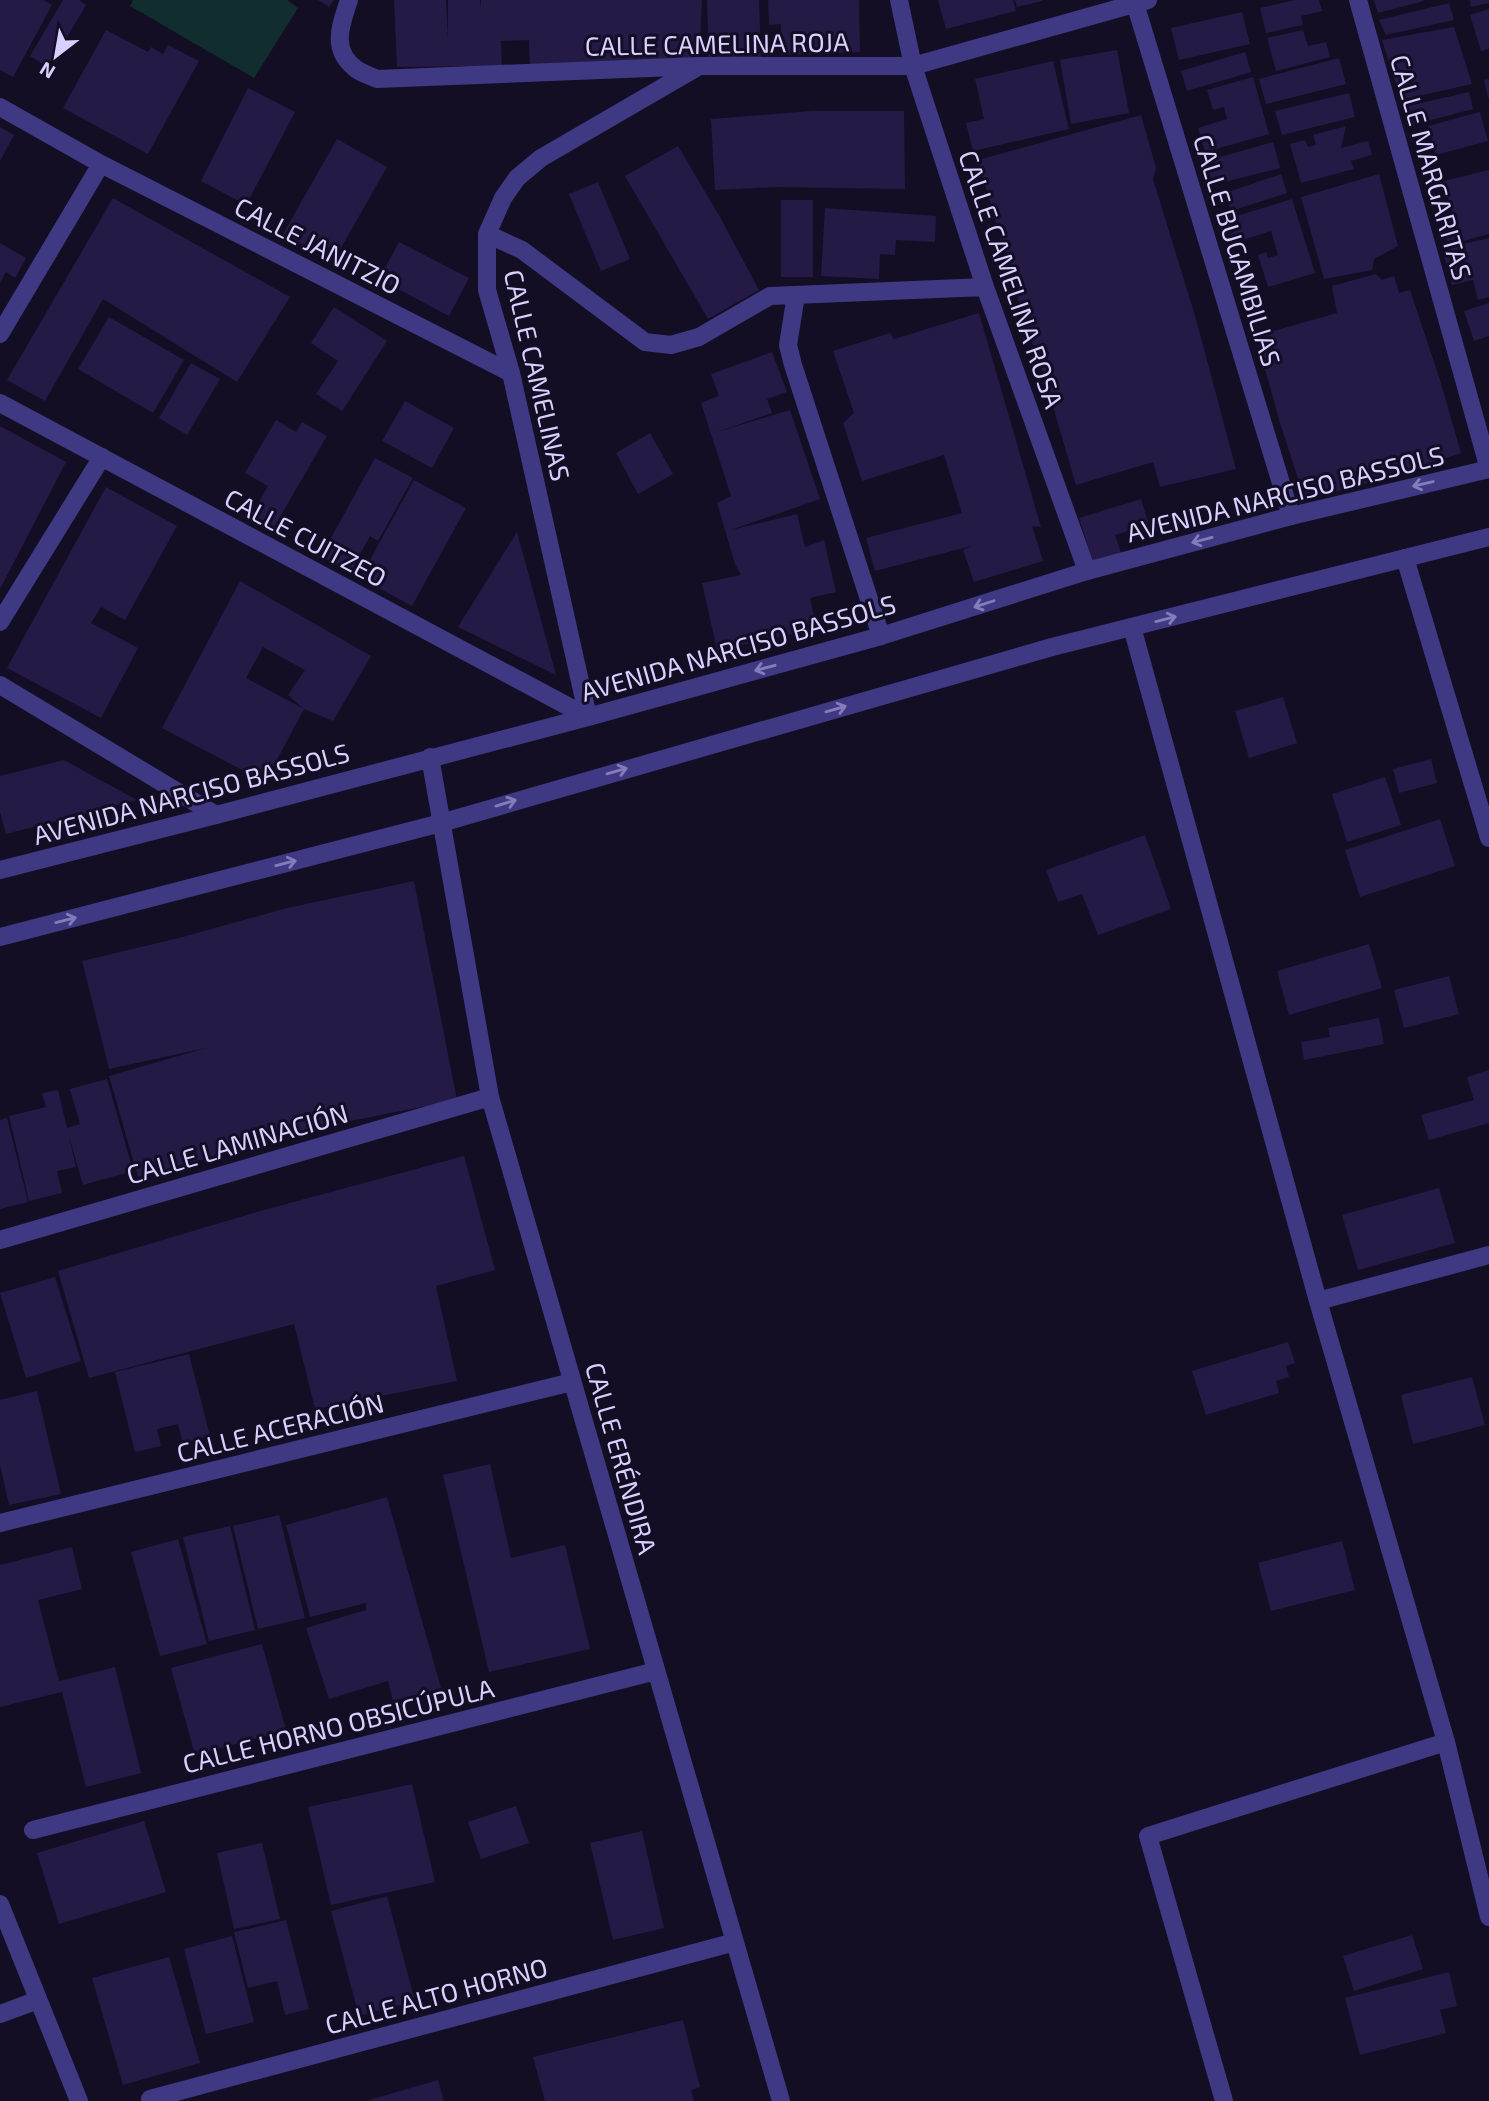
<svg xmlns="http://www.w3.org/2000/svg" width="1489" height="2101" viewBox="0 0 1489 2101" font-family="'Exo 2',sans-serif">
	<style>
		.green { fill: #112d2e }
		.building { fill: #251a45 }
		.lines { fill: none; stroke-linecap: round; stroke-linejoin: round }
		.minor { stroke: #3f3983; stroke-width: 18 }
		.tertiary { stroke: #3f3983; stroke-width: 18 }
		.oneway { stroke: #847dbb }
		.labels { text-anchor: middle; dominant-baseline: central; stroke-width: 6; stroke-linejoin: round; paint-order: stroke }
		.street-label { font-size: 26px; fill: #d8d1ff; stroke: #130e24 }
	</style>
	<rect width="100%" height="100%" fill="#130e24"/>
	<path class="green" d="M133,0H287L298,8L254,78L130,6Z"/>
	<path class="building" d="M0,0H43L52,5L13,77L0,70Z
		M63,0H79L86,5L49,68L30,56Z
		M318,0H334L329,7Z
		M394,0H446L448,40V0H480V10L481,0H702L699,65L530,66L529,40L501,41L502,68L482,69V66L397,67Z
		M707,0H759L761,58L709,60Z
		M768,0H859L860,52L781,55V24L769,25Z
		M938,0H1013L1016,11L946,29Z
		M1015,0H1042V1L1017,7Z
		M1295,0H1319L1322,11L1301,16L1303,25L1266,33L1260,8Z
		M1374,0H1423L1424,1L1378,13Z
		M1470,0H1489V3L1471,7Z
		M1449,3L1454,20L1386,35L1379,20Z
		M1489,9V49L1481,51L1470,15Z
		M1242,12L1250,44L1179,60L1171,28Z
		M1454,27L1472,84L1401,100L1382,40Z
		M106,30L148,52L151,47L163,54L168,45L199,61L148,154L63,108Z
		M1303,30L1308,46L1326,42L1330,57L1276,71L1267,38Z
		M1117,50L1129,113L1071,124L1060,60Z
		M1245,52L1251,72L1187,91L1181,71Z
		M1339,58L1346,84L1266,104L1259,79Z
		M1053,61L1069,129L973,151L966,123L984,119L975,79Z
		M1253,77L1269,134L1205,152L1198,128L1227,119L1224,107L1213,110L1207,90Z
		M1489,79V98H1488L1484,80Z
		M248,88L295,112L246,205L201,181Z
		M1469,92L1473,109L1412,125L1408,106Z
		M1349,93L1355,117L1282,135L1275,111Z
		M811,111H904L905,189L775,187L715,190L711,119Z
		M1480,112L1488,141L1436,155L1428,126Z
		M1141,115L1156,168L1153,179L1196,319L1236,469L1160,487L1153,462L1076,485L1041,366L1027,330L978,160Z
		M1346,126L1341,148L1368,141L1372,155L1351,161L1354,169L1301,183L1290,144L1305,140L1308,147L1316,145L1313,135Z
		M0,127L14,135L0,161Z
		M337,139L387,167L333,262L283,234Z
		M1273,142L1280,168L1213,185L1206,161Z
		M678,146L720,217L759,290L708,319L625,176Z
		M1489,170V234L1448,245L1442,219L1453,216L1444,181Z
		M1281,174L1287,193L1231,211L1225,193Z
		M1379,174L1398,246L1374,259L1372,270L1324,279L1301,197Z
		M598,182L630,259L601,271L569,194Z
		M113,198L290,297L237,382L103,299L45,401L7,380Z
		M1292,199L1315,273L1268,287L1258,255L1266,252L1268,258L1278,255L1271,231L1233,243L1230,234L1234,232L1230,218Z
		M781,200H813V277H781Z
		M825,208L936,216L935,242L896,240L895,255L880,254L879,279L821,276Z
		M1489,238V297L1478,300L1473,280L1452,285L1442,249Z
		M399,242L469,278L449,316L379,279Z
		M0,243L26,258L15,278L6,272L0,283Z
		M1376,274L1382,280L1394,276L1399,293L1410,290L1440,380L1461,453L1389,477L1305,500L1280,423L1256,336L1337,313L1332,286Z
		M1489,303V336L1474,341L1464,311Z
		M334,307L387,341L342,411L316,394L338,361L311,343Z
		M979,313L1041,527L1032,526L1043,561L974,582L963,550L971,546L875,571L866,538L962,513L944,455L862,481L843,423L854,413L833,351L890,333L894,339Z
		M109,317L184,360L153,413L78,369Z
		M772,352L787,392L767,399L772,413L714,433L790,410L820,499L731,530L797,514L805,547L824,540L836,592L810,598L817,629L717,650L702,583L741,575L735,564L717,503L731,496L701,403L719,396L711,374Z
		M191,363L220,379L187,435L159,418Z
		M405,401L454,428L432,468L382,441Z
		M276,420L296,432L302,422L327,436L274,527L252,514L268,486L245,473Z
		M0,426L66,462L0,589Z
		M650,433L673,474L638,494L616,453Z
		M375,458L413,478L378,541L370,536L351,571L321,556Z
		M414,480L466,508L412,606L360,578Z
		M106,487L177,526L125,620L101,607L91,623L138,648L101,718L7,668Z
		M1141,499L1149,525L1115,535L1121,553L1093,562L1079,518Z
		M517,532L556,675L458,627Z
		M240,581L371,656L333,721L304,709L288,695L305,670L263,647L246,678L304,709L265,782L162,728Z
		M1283,697L1297,743L1249,758L1235,711Z
		M1431,759L1437,783L1399,793L1393,769Z
		M64,760L137,800L6,834L0,812V776Z
		M1385,777L1401,825L1347,842L1332,794Z
		M1440,819L1455,866L1360,897L1345,850Z
		M1145,835L1171,909L1098,935L1082,894L1058,902L1046,870Z
		M414,881L457,1100L335,1124L138,1177L109,1076L206,1048L109,1069L82,961L179,938L287,908Z
		M1369,944L1382,988L1289,1015L1277,971Z
		M1449,976L1459,1014L1404,1028L1394,990Z
		M1379,1018L1384,1044L1304,1060L1301,1042L1330,1037L1328,1028Z
		M1489,1070V1123L1429,1140L1421,1115L1474,1100L1467,1077Z
		M107,1079L133,1171L83,1185L68,1133L76,1167L57,1171L62,1193L29,1201L9,1116L46,1107L42,1093L58,1090L67,1128L80,1124L70,1089Z
		M7,1118L28,1202L0,1209V1120Z
		M464,1156L495,1270L436,1286L457,1381L315,1409L294,1324L89,1378L58,1271L264,1210Z
		M1439,1188L1455,1243L1358,1270L1342,1215Z
		M55,1277L81,1361L26,1378L0,1293Z
		M1288,1342L1295,1363L1286,1366L1289,1377L1276,1381L1279,1393L1206,1415L1192,1371Z
		M189,1354L210,1436L183,1443L178,1424L157,1429L161,1446L135,1452L115,1372Z
		M1472,1377L1485,1425L1413,1444L1401,1395Z
		M37,1391L61,1494L9,1505L0,1465V1400Z
		M490,1464L511,1558L565,1545L590,1649L489,1672L443,1475Z
		M387,1497L441,1688L393,1701L388,1681L329,1699L306,1628L366,1610V1603L310,1617L286,1525Z
		M279,1515L305,1618L258,1629L233,1526Z
		M230,1526L255,1630L209,1641L183,1537Z
		M178,1539L207,1644L160,1656L131,1552Z
		M1342,1541L1355,1590L1271,1611L1258,1563Z
		M72,1547L82,1589L38,1600L59,1681L115,1667L141,1773L86,1787L62,1692L0,1707V1565Z
		M262,1644L286,1730L195,1755L171,1668Z
		M412,1784L435,1882L331,1905L308,1807Z
		M516,1806L529,1843L481,1859L468,1822Z
		M144,1821L166,1892L59,1924L37,1853Z
		M642,1831L664,1928L613,1940L590,1843Z
		M262,1843L280,1919L234,1929L217,1853Z
		M387,1896L415,2001L359,2016L331,1911Z
		M286,1920L309,2009L285,2015L277,1981L248,1988L234,1932Z
		M1412,1935L1423,1969L1354,1991L1343,1956Z
		M232,1936L254,2022L206,2034L184,1949Z
		M169,1957L200,2063L123,2085L92,1978Z
		M1449,1972L1457,2006L1440,2010L1446,2033L1360,2055L1345,1998Z
		M683,2020L700,2087L691,2090L694,2101H545L533,2057Z
		M438,2080L444,2101H369V2100Z"/>
	<g class="lines">
		<path class="minor" d="M349,0C341,25 330,49 356,69C361,73 371,76 377,79L699,66H913L1148,0
			M899,0L913,66L985,287L1087,571
			M1134,0L1291,516
			M1358,0L1489,469
			M0,107L101,164L511,373
			M487,234L522,250L645,342L671,345L699,337L770,296L985,287
			M796,295L788,345L793,365L881,636
			M0,334L101,164
			M0,403L588,717
			M1405,558L1489,838
			M0,622L102,457
			M1132,627L1318,1301L1446,1742L1489,1917
			M0,685L216,815
			M588,717L511,373L487,290V234L503,198L517,178L541,158L696,68
			M430,757L490,1097L781,2101
			M0,1240L490,1097
			M1318,1301L1489,1255
			M0,1523L572,1382
			M33,1830L656,1671
			M0,2014L38,2000
			M150,2099L735,1942
			M1224,2101L1148,1836L1446,1742"/>
		<path class="tertiary" d="M0,870L216,815L588,717L881,636L1087,571L1291,516L1489,469
			M0,937L441,823L1052,647L1489,537
			M0,1904L79,2101"/>
	</g>
	<defs><path id="oneway-shaft" d="M-6 0H5M1.5-3L5.5 0L1.5 3" fill="none" stroke-width="1.6" stroke-linecap="round" stroke-linejoin="round" transform="scale(1.75)"/></defs>
	<g class="oneway">
		<use href="#oneway-shaft" transform="translate(1423 484) rotate(167)"/>
		<use href="#oneway-shaft" transform="translate(1202 540) rotate(165)"/>
		<use href="#oneway-shaft" transform="translate(984 604) rotate(162)"/>
		<use href="#oneway-shaft" transform="translate(1166 619) rotate(-14)"/>
		<use href="#oneway-shaft" transform="translate(765 668) rotate(165)"/>
		<use href="#oneway-shaft" transform="translate(836 709) rotate(-16)"/>
		<use href="#oneway-shaft" transform="translate(617 771) rotate(-16)"/>
		<use href="#oneway-shaft" transform="translate(506 803) rotate(-17)"/>
		<use href="#oneway-shaft" transform="translate(286 863) rotate(-14)"/>
		<use href="#oneway-shaft" transform="translate(66 920) rotate(-14)"/>
	</g>
	<g class="labels">
		<g class="street-label">
			<text transform="translate(717 43) rotate(-1)">CALLE CAMELINA ROJA</text>
			<text transform="translate(1432 167) rotate(74)">CALLE MARGARITAS</text>
			<text transform="translate(318 245) rotate(27)">CALLE JANITZIO</text>
			<text transform="translate(1238 250) rotate(73)">CALLE BUGAMBILIAS</text>
			<text transform="translate(1012 279) rotate(71)">CALLE CAMELINA ROSA</text>
			<text transform="translate(538 375) rotate(77)">CALLE CAMELINAS</text>
			<text transform="translate(1285 493) rotate(-14)">AVENIDA NARCISO BASSOLS</text>
			<text transform="translate(306 537) rotate(28)">CALLE CUITZEO</text>
			<text transform="translate(738 647) rotate(-16)">AVENIDA NARCISO BASSOLS</text>
			<text transform="translate(191 793) rotate(-15)">AVENIDA NARCISO BASSOLS</text>
			<text transform="translate(237 1143) rotate(-16)">CALLE LAMINACIÓN</text>
			<text transform="translate(280 1427) rotate(-14)">CALLE ACERACIÓN</text>
			<text transform="translate(622 1458) rotate(74)">CALLE ERÉNDIRA</text>
			<text transform="translate(338 1725) rotate(-14)">CALLE HORNO OBSICÚPULA</text>
			<text transform="translate(436 1995) rotate(-15)">CALLE ALTO HORNO</text>
		</g>
	</g>
	<g transform="translate(56 56) rotate(211)" stroke="#130e24" stroke-width="5" paint-order="stroke">
	<path d="M0-5L12 26L0 18L-12 26Z" fill="#d8d1ff"/>
	<text y="-10" font-size="19" font-weight="bold" text-anchor="middle" fill="#d8d1ff">N</text>
	</g>
</svg>
